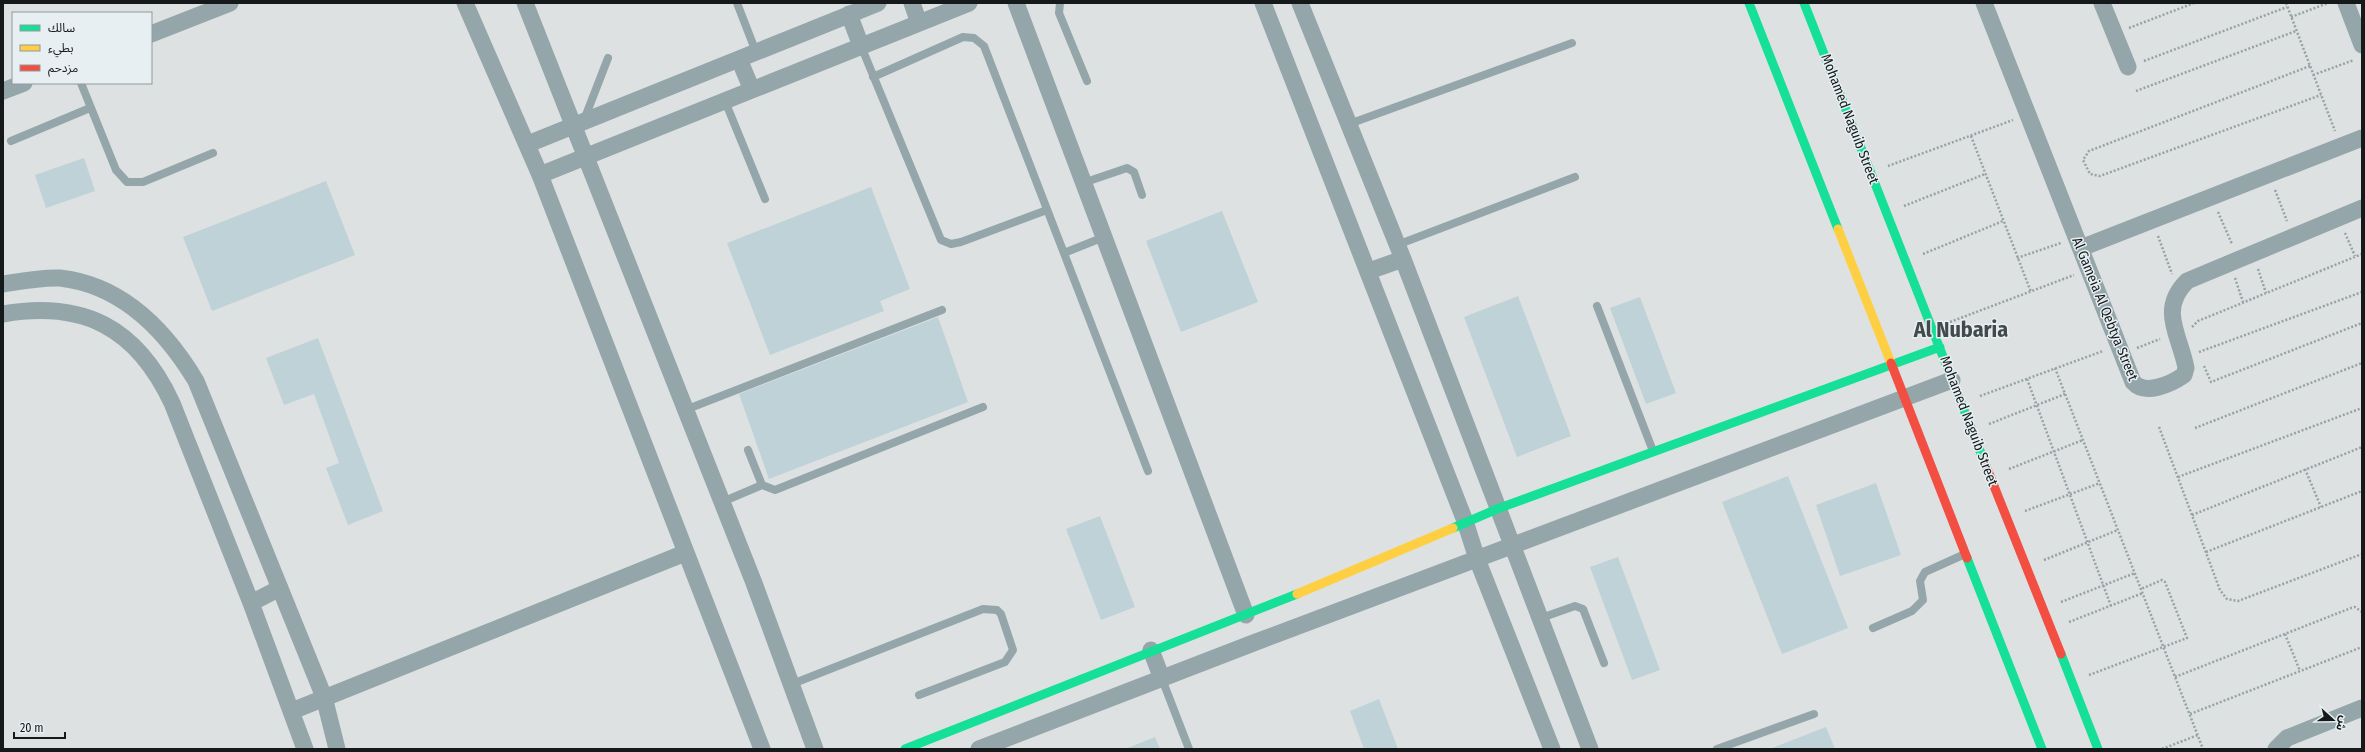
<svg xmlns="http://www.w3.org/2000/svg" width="2365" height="752" viewBox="0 0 2365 752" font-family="'Fira Sans Condensed','Noto Sans Arabic',sans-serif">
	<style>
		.building { fill: #bed2d7 }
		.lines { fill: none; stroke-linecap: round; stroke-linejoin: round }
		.path { stroke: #97a2a5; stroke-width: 2.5; stroke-dasharray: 2 2; stroke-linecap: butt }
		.lane { stroke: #95a6ab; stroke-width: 8 }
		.street { stroke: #95a6ab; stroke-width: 17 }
		.fast { stroke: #16e098; stroke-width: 9 }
		.slow { stroke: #ffcf43; stroke-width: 9 }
		.jam { stroke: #f24e42; stroke-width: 9 }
		.labels { text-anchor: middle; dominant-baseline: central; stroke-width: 3; stroke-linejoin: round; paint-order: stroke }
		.street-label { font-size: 14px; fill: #16191a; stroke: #e7eff2 }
		.town-label { font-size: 22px; font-weight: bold; fill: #434a4c; stroke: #e7eff2 }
	</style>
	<rect width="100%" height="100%" fill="#dde1e2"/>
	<path class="building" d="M84,158L95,191L46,208L35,175Z
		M326,181L355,255L212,311L183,237Z
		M871,187L910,289L880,301L884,311L770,355L727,243Z
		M1222,211L1258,302L1181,332L1146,241Z
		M1518,296L1571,436L1517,457L1464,317Z
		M1640,297L1676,393L1646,404L1610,308Z
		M938,317L968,402L769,479L739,394Z
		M318,338L383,511L348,525L326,468L339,463L314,394L284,405L266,358Z
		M1788,476L1848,628L1782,654L1722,502Z
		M1876,483L1901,555L1840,576L1816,505Z
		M1100,516L1135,607L1101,620L1066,529Z
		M1618,557L1660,670L1632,680L1590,567Z
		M1379,699L1398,749H1364L1350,711Z
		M1826,727L1835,749H1770Z
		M1155,737L1160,749H1125Z"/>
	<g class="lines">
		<path class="path" d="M2286,3L2335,131
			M2291,17L2328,3
			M2129,28L2194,3
			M2144,61L2287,7
			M2310,66L2089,151L2083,160L2090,174L2100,176L2321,95
			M2313,75L2354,60
			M2136,91L2296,31
			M1971,136L2031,292
			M1888,166L2013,120
			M2275,190L2287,221
			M1904,206L1985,174
			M2218,212L2232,244
			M2345,233L2355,256
			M2158,236L2172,274
			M1923,254L2003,221
			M2017,258L2061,243
			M2258,269L2266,293
			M2235,278L2243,302
			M1950,322L2074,275
			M2192,327L2198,321L2362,254
			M2137,348L2160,339
			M2199,352L2362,292
			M2204,366L2211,382L2362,323
			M2055,368L2203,749
			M2027,379L2111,606
			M1980,396L2103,351
			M1989,424L2065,394
			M2159,427L2220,590L2227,599L2238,601L2362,554
			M2195,428L2362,363
			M2009,469L2083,440
			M2305,469L2321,507
			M2178,477L2362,408
			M2025,511L2100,483
			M2192,515L2362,447
			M2206,552L2362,491
			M2044,560L2118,530
			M2061,602L2135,573
			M2069,622L2143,593
			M2285,634L2300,671
			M2089,675L2187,638L2165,582L2162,580L2141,589
			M2175,677L2351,608L2355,607L2362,612
			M2190,714L2362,647
			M2162,749L2198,735"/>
		<path class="lane" d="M737,3L756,52
			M1060,3L1059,13L1087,81
			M861,46L941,240L951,244L961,242L1047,210
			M873,77L963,37L974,38L984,46L1148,471
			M81,83L116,170L127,182H143L213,153
			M725,101L765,199
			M584,120L608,58
			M1349,124L1572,43
			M11,141L90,108
			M1083,183L1127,168L1134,172L1142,195
			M1397,245L1575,177
			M1064,253L1104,237
			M1597,306L1653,451
			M685,410L942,310
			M748,450L762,485L775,490L983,407
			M722,502L762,485
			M1541,618L1575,606L1583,609L1604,663
			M1873,628L1912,611L1923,600L1920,581L1925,572L1965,554
			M1162,679L1189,749
			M792,684L983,609L997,610L1001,614L1013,650L1005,662L919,695
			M1717,749L1814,714"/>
		<path class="street" d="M465,3L540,175L762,749
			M525,3L754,583L815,749
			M912,3L919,23
			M1016,3L1246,615
			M1263,3L1465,521L1477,559L1552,749
			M1300,3L1403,259L1590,749
			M1984,3L2133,382C2145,396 2171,384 2184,375L2186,368C2180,335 2158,310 2187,281L2362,208
			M2102,3L2128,67
			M2346,3L2362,45
			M849,14L861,46
			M151,34L230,3
			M739,59L752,90
			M3,91L24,83
			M528,144L878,3
			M540,175L969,3
			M2081,248L2362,138
			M1369,271L1403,259
			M3,284C22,281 42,277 60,278C122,285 166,331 196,381L324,697L337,749
			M3,314C84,300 137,328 172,403L251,603L305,749
			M251,603L280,588
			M1151,650L1162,679
			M292,711L685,553
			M979,749L1256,642L1952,380
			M2276,749L2287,738L2362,708"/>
		<path class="fast" d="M1749,3L1838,229
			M1804,3L1986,466
			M1453,528L1497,509L1940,347
			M1967,558L2042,749
			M2061,654L2098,749
			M905,749L1297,594"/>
		<path class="slow" d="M1838,229L1891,363
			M1297,594L1453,528"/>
		<path class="jam" d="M1891,363L1967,558
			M1986,466L2061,654"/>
	</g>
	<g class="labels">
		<g class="street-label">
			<text transform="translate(1850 119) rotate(69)">Mohamed Naguib Street</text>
			<text transform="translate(2105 309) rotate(68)">Al Gameia Al Qebtya Street</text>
			<text transform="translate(1969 421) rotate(69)">Mohamed Naguib Street</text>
		</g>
		<g class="town-label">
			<text x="1961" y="329">Al Nubaria</text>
		</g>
	</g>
	<rect width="2365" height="752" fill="none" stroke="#16191a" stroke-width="8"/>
	<rect x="12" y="12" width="140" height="72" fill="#e7eff2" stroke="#93999c"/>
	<rect x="20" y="25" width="20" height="6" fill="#16e098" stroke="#93999c"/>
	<text x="48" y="32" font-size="12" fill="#16191a">سالك</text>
	<rect x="20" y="45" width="20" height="6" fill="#ffcf43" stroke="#93999c"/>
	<text x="48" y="52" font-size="12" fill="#16191a">بطيء</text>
	<rect x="20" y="65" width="20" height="6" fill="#f24e42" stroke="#93999c"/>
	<text x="48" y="72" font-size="12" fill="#16191a">مزدحم</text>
	<g transform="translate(2333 720) rotate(111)" stroke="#e7eff2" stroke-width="3" paint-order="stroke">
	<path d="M0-3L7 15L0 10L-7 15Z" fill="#16191a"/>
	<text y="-6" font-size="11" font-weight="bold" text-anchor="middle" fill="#16191a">ش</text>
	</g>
	<path d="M14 732v6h51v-6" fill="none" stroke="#16191a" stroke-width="2"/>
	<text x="20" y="732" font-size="12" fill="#16191a" stroke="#e7eff2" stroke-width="3" paint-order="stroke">20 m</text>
</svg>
